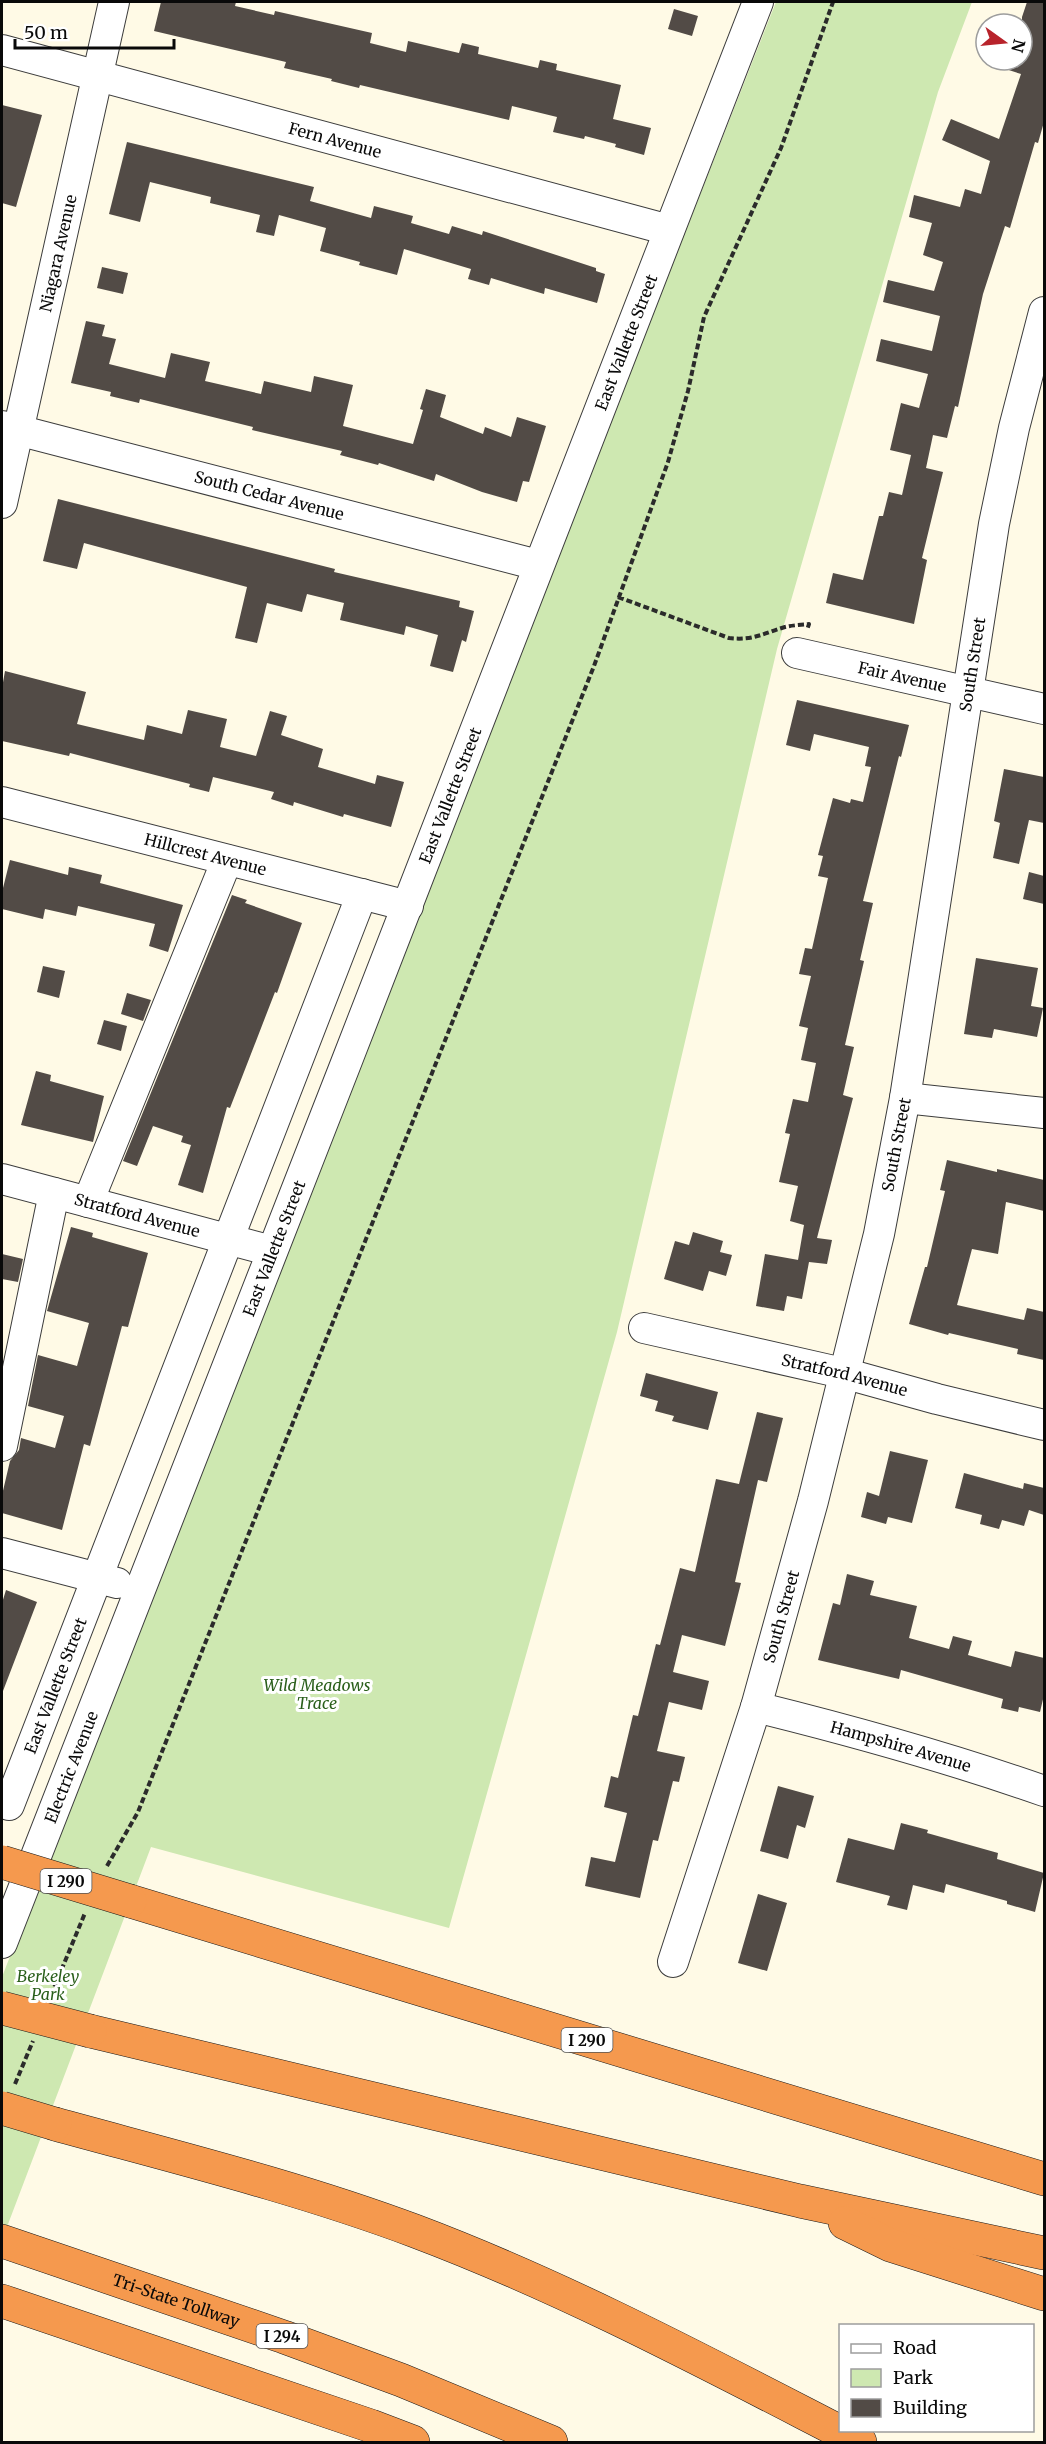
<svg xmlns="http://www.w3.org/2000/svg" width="1046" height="2444" viewBox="0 0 1046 2444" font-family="Merriweather,serif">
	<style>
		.green { fill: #cee8b1 }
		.building { fill: #524b46 }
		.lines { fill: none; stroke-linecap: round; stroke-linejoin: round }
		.minor-casing { stroke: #3c3c3c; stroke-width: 32 }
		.highway-casing { stroke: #1a1a1a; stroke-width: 34 }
		.path { stroke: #2b2b2b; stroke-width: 4; stroke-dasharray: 6 3; stroke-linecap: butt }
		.minor { stroke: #fff; stroke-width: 30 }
		.highway { stroke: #f5994e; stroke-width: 33 }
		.highway-bridge-casing { stroke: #1a1a1a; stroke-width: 34; stroke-linecap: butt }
		.highway-bridge { stroke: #f5994e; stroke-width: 33 }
		.labels { text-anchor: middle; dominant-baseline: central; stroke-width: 6; stroke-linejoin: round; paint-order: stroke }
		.shield { fill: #fff; stroke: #535353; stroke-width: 1.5 }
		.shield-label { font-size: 15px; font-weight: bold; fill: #090909 }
		.street-label { font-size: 16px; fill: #090909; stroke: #fff }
		.park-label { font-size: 16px; font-style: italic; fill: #2a5f1b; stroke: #fff }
	</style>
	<rect width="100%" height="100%" fill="#fffae6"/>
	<path class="green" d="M776,2H972L938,92L777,649L617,1332L449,1928L151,1847L2,2240V1977L414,920Z"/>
	<path class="building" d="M161,2H236L235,6L274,15L275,11L372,33L370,43L406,52L408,41L459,53L462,43L479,47L478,54L538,68L540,60L557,64L556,70L621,85L613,119L651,128L644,155L615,147L616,144L585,136L584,139L553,132L557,117L512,106L509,120L360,85L359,88L331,81L332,79L284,68L286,62L154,31Z
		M1027,2H1044V122L1038,143L1035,142L1010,228L1005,226L983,294L958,407L955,406L947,438L933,435L926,468L943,472L922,558L927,560L914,624L826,603L833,573L863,580L879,516H883L889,492L902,495L911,455L890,450L901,403L919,408L928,374L876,361L881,339L932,351L940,316L883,302L888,280L934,291L943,262L923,255L932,223L909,217L914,195L960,207L965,189L981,194L990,161L942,140L951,119L999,139L1021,74L987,63L988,60H1022V17Z
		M674,9L698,16L692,36L668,29Z
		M2,105L42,115L16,207L2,203Z
		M127,142L314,187L310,201L371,218L374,206L413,216L411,223L449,234L452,226L482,235L483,231L596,268V271L605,274L597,303L545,288L544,294L491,278L489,285L468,279L471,269L404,249L397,275L359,265L360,262L320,251L326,228L279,215L274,236L256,232L260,215L210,203L211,197L150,182L140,222L109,214Z
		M102,267L128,273L123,294L97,288Z
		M86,321L105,325L102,336L116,339L109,364L165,378L171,353L210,362L205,381L261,394L264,381L311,392L314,376L353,385L343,426L413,444L423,410L420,409L426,389L446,395L440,417L483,434L485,427L511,437L517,417L546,426L529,482L523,481L517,502L482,492L436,474L434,481L379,463L378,465L340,455L342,451L252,430L253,427L140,399L139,403L110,396L111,392L71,383Z
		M58,499L335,569L334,572L460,601L459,607L474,611L466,642L462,640L453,672L430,666L438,635L406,626L404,635L340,620L344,603L307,594L302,612L267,603L257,643L235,638L247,587L84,543L77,569L43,561Z
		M5,671L86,692L77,724L144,740L147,725L182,734L188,710L227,719L220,747L256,756L270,711L287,716L281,735L323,749L318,767L375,784L377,775L404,782L391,827L344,814L343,817L294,802L293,806L271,799L274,792L213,777L209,792L189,787L190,784L70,753L69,756L2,741V688Z
		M797,700L909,725L901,757L899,756L863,901L873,903L860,960L864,961L845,1045L854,1047L843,1095L853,1098L817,1238L832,1240L827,1264L809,1262L802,1299L787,1296L784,1311L756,1306L765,1254L804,1261L798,1260L804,1225L790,1221L798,1186L779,1182L790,1134L785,1133L793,1099L808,1102L816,1063L801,1060L808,1028L799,1026L811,976L799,974L805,948L812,949L828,878L818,876L823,856L818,855L833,798L850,803L851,799L863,802L871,767L865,766L869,747L814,734L810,751L786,745Z
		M1004,769L1044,777V823L1029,820L1019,864L993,858L1000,823L994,821Z
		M10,860L68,875L69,867L102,875L100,883L183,905L168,952L149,946L155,924L78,906L76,916L45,909L43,919L2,909V892Z
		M1029,872L1044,876V904L1023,899Z
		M232,895L247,900L245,903L302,923L277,993L275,992L230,1108L227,1107L203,1193L178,1185L191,1145L181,1142L183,1136L153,1126L137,1166L123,1161Z
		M976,958L1038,968L1031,1006L1043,1008L1037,1037L994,1029L992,1038L964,1034Z
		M43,966L65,971L59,998L37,992Z
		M127,993L151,1000L143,1021L121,1014Z
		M104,1020L127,1026L121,1051L97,1044Z
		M36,1071L51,1075L50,1081L104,1096L93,1142L21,1125Z
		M947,1160L997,1172V1169L1044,1180V1211L1006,1202L998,1254L972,1249L957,1305L1024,1320L1027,1308L1044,1312V1360L1017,1354L1018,1349L949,1333L948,1335L909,1324L925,1267H927L945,1191L940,1190Z
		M71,1227L93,1233L92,1237L148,1253L128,1327L122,1326L90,1446L84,1444L62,1530L2,1513V1495L10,1461L19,1450L21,1438L55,1448L64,1416L28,1406L38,1355L77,1366L89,1323L47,1311Z
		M693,1232L723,1241L720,1252L732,1255L726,1276L709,1271L703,1291L664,1279L675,1241L689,1245Z
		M2,1254L23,1259L18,1282L2,1279Z
		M646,1373L718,1392L708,1430L672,1421L674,1416L655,1411L658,1401L640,1396Z
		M757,1412L783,1418L767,1482L758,1480L735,1582L741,1583L725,1646L682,1635L673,1672L709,1681L702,1710L669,1702L657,1751L685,1757L679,1782L673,1781L658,1841L653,1840L640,1898L585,1886L591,1857L615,1862L627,1813L604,1807L611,1776L618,1778L633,1715L638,1716L656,1644L660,1645L680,1568L695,1572L716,1479L739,1484Z
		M890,1451L928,1460L912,1523L888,1517L886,1524L861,1517L867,1492L879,1496Z
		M964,1473L1023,1489L1024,1483L1044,1488V1515L1029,1510L1024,1526L1002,1520L999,1529L980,1524L982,1515L955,1508Z
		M847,1574L874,1581L870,1595L917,1606L909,1638L949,1649L953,1636L972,1641L968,1655L1011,1667L1015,1651L1044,1658V1695L1040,1712L1019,1707L1018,1712L1001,1708L1003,1699L901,1670L899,1679L818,1660L833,1603L840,1605Z
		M6,1590L37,1602L3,1691L2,1603Z
		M778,1786L814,1796L805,1828L797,1825L788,1859L760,1851Z
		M901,1823L928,1830L927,1833L998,1853L997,1859L1044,1873L1035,1912L1007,1904V1901L946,1884L944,1893L913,1885L907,1910L887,1905L890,1896L836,1882L848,1838L894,1850Z
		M758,1894L787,1903L767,1971L738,1963Z"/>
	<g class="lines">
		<defs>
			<g id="minor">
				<path id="s1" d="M2,50L669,230"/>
				<path id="s2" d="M2,426L538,565"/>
				<path id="s3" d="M2,503L114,2"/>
				<path id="s4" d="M797,653L1044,709"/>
				<path id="s5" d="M2,802L408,906"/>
				<path d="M905,1098L1044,1113"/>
				<path id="s6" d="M2,1179L272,1251"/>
				<path d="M88,1202L227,860"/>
				<path id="s7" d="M644,1328L847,1374L937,1399L1044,1425"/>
				<path d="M2,1446L54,1193"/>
				<path d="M2,1553L117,1583"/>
				<path id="s8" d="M756,1707C853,1731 950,1758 1044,1791"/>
				<path id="s9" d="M9,1805L362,894"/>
				<path id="s10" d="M2,1943C256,1297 507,649 758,2"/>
				<path id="s11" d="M673,1962L756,1707L813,1501L879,1234L905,1098L994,524L1014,428L1044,312"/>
			</g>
			<g id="highway">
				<path d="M130,1901L1044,2179"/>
				<path d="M90,2031L800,2201L1044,2253"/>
				<path d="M55,2124C175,2157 297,2187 415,2231C569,2289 714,2367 860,2442"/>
				<path d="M845,2223L890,2245L1044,2294"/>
				<path id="s12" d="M2,2241L284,2337L401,2380L551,2442"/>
				<path d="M2,2301L371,2426L413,2442"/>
			</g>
		</defs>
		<use href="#minor" class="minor-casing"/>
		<use href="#highway" class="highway-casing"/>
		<path class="path" d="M618,597L729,638C753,641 764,633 785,627C793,625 802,625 809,624L807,630
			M107,1866L138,1812L594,666L668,462L688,391L704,317L781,148L833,2
			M51,1995L85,1913
			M15,2084L33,2041"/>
		<use href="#minor" class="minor"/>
		<use href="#highway" class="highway"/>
		<defs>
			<path id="highway-bridge" d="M2,1862L130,1901
				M2,2008L90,2031
				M2,2108L55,2124"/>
		</defs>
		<use href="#highway-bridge" class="highway-bridge-casing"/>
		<use href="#highway-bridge" class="highway-bridge"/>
	</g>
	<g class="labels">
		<g class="shield">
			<rect x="40.5" y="1869" width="51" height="24" rx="4.5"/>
			<rect x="561.5" y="2028" width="51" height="24" rx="4.5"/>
			<rect x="256.5" y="2324" width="51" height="24" rx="4.5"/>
		</g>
		<g class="shield-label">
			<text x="66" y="1881">I 290</text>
			<text x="587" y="2040">I 290</text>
			<text x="282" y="2336">I 294</text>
		</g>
		<g class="street-label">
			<text stroke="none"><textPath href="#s1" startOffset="345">Fern Avenue</textPath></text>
			<text stroke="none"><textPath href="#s3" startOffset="256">Niagara Avenue</textPath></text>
			<text stroke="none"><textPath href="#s10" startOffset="1718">East Vallette Street</textPath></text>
			<text stroke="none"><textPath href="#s2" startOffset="276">South Cedar Avenue</textPath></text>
			<text stroke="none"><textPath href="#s11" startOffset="1334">South Street</textPath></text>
			<text stroke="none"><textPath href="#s4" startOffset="108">Fair Avenue</textPath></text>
			<text stroke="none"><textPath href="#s10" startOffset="1232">East Vallette Street</textPath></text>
			<text stroke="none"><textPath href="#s5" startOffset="210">Hillcrest Avenue</textPath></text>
			<text stroke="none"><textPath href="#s11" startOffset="848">South Street</textPath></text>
			<text stroke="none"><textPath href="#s6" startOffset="140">Stratford Avenue</textPath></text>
			<text stroke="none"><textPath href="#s10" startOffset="746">East Vallette Street</textPath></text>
			<text stroke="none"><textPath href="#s7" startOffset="206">Stratford Avenue</textPath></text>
			<text stroke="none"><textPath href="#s11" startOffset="362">South Street</textPath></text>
			<text stroke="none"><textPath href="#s9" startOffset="128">East Vallette Street</textPath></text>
			<text stroke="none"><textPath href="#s8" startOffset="150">Hampshire Avenue</textPath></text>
			<text stroke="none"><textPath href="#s10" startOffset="189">Electric Avenue</textPath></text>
			<text stroke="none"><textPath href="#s12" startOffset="184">Tri-State Tollway</textPath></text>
		</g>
		<g class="park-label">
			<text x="317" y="1685">Wild Meadows<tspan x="317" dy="18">Trace</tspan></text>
			<text x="48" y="1976">Berkeley<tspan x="48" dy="18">Park</tspan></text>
		</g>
	</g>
	<rect width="1046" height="2444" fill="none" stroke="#090909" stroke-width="6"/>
	<rect x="839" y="2324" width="195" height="108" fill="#ffffff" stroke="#9d9d9d" stroke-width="1.5"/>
	<rect x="851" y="2344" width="30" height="9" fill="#ffffff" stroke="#9d9d9d" stroke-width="1.5"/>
	<text x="893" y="2354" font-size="18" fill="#090909">Road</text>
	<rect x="851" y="2369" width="30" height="18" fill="#cee8b1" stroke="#9d9d9d" stroke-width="1.5"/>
	<text x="893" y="2384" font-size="18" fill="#090909">Park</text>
	<rect x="851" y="2399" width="30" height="18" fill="#524b46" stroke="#9d9d9d" stroke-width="1.5"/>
	<text x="893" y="2414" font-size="18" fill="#090909">Building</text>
	<g transform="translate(1004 42) rotate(105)"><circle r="28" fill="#ffffff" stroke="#9d9d9d" stroke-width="1.5"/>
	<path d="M0-4.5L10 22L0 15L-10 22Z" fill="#b8232b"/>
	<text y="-9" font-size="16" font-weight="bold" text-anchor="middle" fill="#090909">N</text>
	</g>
	<path d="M15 39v9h159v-9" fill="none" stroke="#090909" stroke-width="3"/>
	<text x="24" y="39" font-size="18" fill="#090909" stroke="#ffffff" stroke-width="4.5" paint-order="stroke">50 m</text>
</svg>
